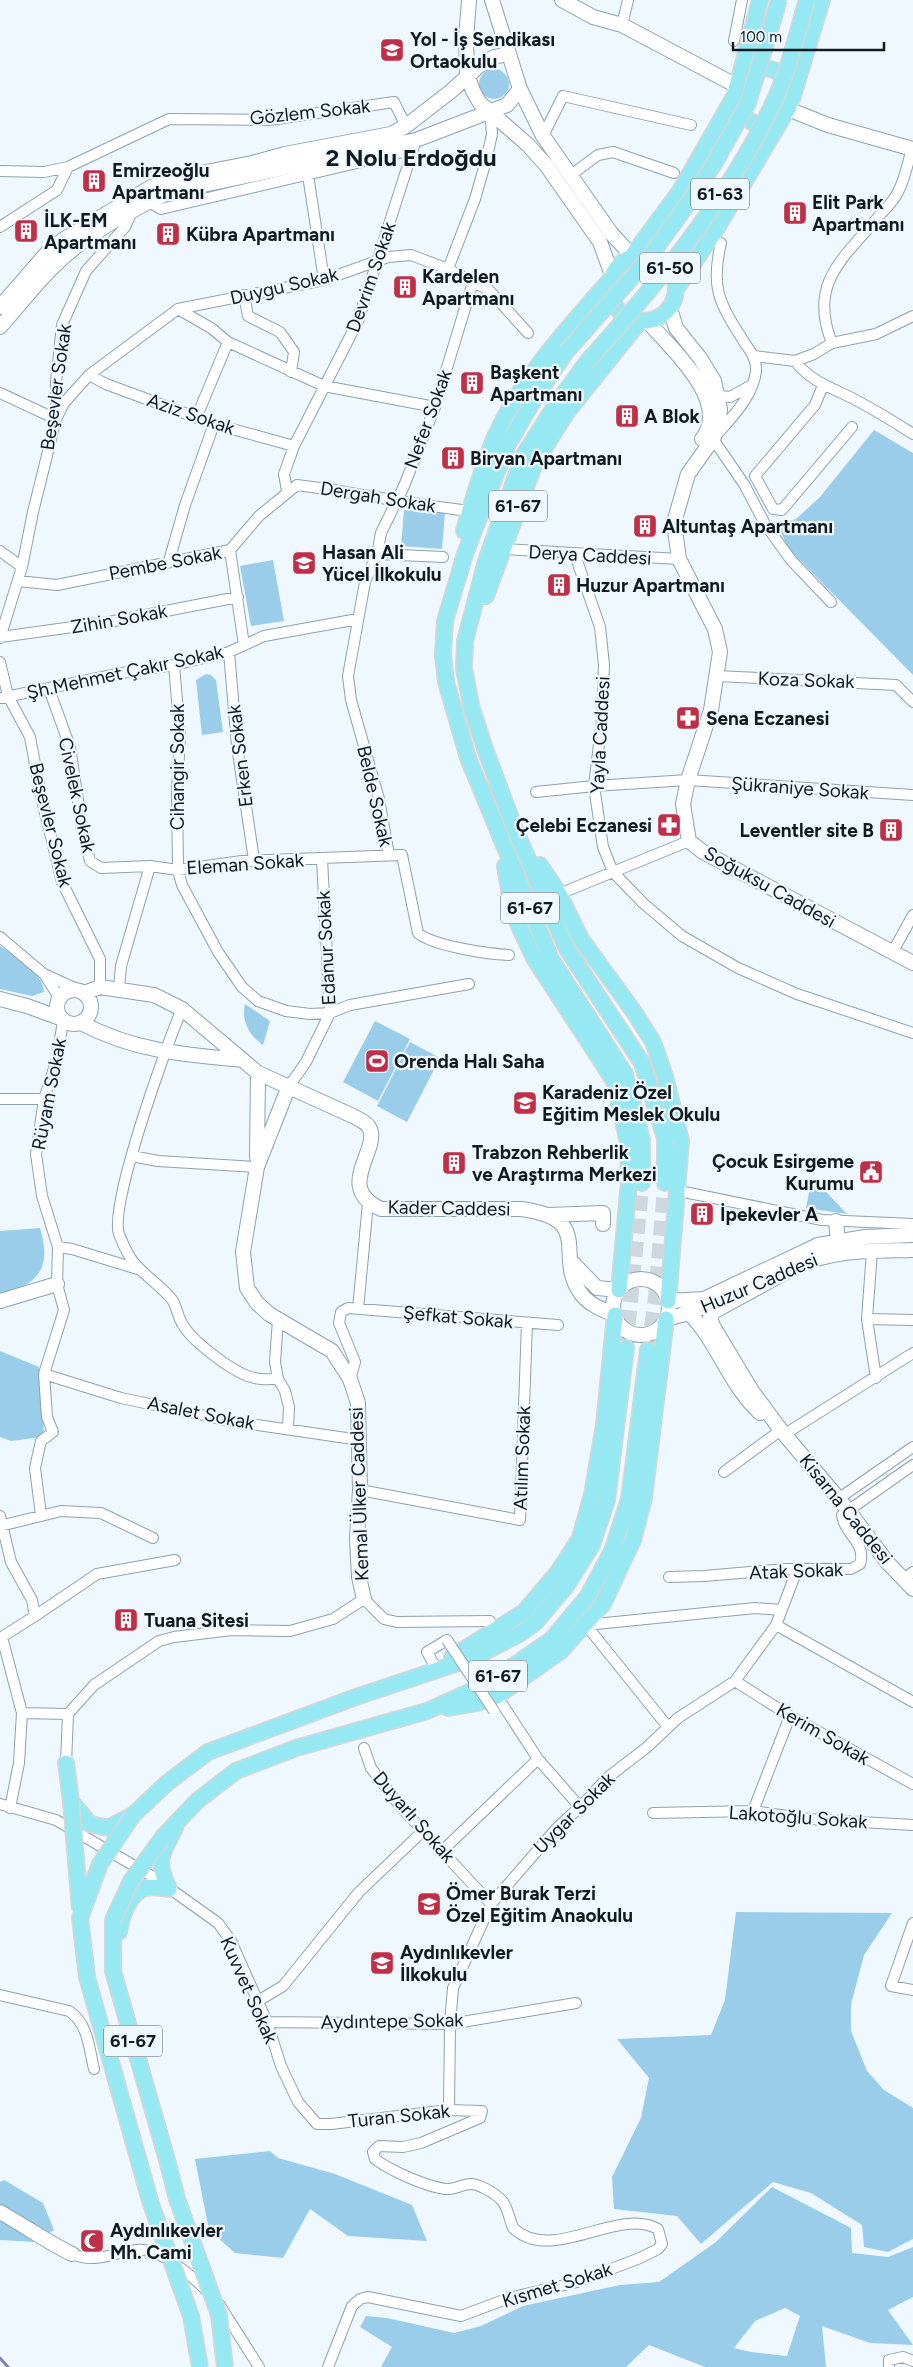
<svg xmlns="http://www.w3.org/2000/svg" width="913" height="2367" viewBox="0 0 913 2367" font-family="Figtree,sans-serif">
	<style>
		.green { fill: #99cdea; fill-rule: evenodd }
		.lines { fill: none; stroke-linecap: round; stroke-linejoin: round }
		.stream { stroke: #8681b3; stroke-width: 3 }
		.primary-tunnel { stroke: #cdd7dd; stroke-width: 15; stroke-dasharray: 15 8; stroke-linecap: butt }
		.street-casing { stroke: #8ba3b1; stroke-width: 12 }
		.secondary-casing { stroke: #8ba3b1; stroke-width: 16 }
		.primary-casing { stroke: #d4d6d7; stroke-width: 18 }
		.street { stroke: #fff; stroke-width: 10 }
		.secondary { stroke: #fff; stroke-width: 14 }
		.primary { stroke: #96e9f2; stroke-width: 15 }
		.street-bridge-casing { stroke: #8ba3b1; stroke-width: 12; stroke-linecap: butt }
		.primary-bridge-casing { stroke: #d4d6d7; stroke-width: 18; stroke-linecap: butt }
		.street-bridge { stroke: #fff; stroke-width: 10 }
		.primary-bridge { stroke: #96e9f2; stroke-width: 15 }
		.labels { text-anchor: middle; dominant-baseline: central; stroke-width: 4.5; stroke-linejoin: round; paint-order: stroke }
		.shield { fill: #eef8fe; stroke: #535d62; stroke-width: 1 }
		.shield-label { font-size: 18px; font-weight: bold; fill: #111a1f }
		.poi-label { font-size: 19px; font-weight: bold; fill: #111a1f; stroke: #eef8fe; text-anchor: start }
		.street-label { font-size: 19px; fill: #111a1f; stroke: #eef8fe }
		.district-label { font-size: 24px; font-weight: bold; fill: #111a1f; stroke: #eef8fe }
	</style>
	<rect width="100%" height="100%" fill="#eef8fe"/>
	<path class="green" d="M479 84a15 15 0 1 1 30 0a15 15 0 1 1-30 0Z
		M874,430L913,453V675L788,548L777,524L796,519L820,497Z
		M404,510L445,512L442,549L401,546Z
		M273,560L284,621L251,626L240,566Z
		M206,674L211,675L216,680L223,732L202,735L196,680Z
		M0,946C14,956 44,973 44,992L32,996L0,989Z
		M245,1004L270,1021L263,1045C249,1036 241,1020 245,1004Z
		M375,1021L410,1039L378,1101L343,1082Z
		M410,1042L440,1058L407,1122L377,1106Z
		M812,1177L847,1214L806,1208Z
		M40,1228C52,1268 39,1285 0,1294V1231Z
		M0,1351L39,1367L44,1433L42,1437L11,1441L0,1437Z
		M736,1912L892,1913L864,1955L851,2004V2031L867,2071L884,2090L913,2108V2239L888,2252L864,2247L862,2225L811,2193L773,2182L701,2244L677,2216L614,2209L612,2177L641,2118L649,2078L617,2039L711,2035L725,2000Z
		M270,2151L278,2158L335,2174L412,2205L427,2241L348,2236L310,2209L283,2258L235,2253L209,2230L195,2159Z
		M4,2180L43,2203L54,2230L34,2242L0,2240V2182Z
		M772,2187L851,2228L852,2253L888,2257L913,2247V2297L888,2310L913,2345L870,2343L822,2326L826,2367H705L649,2345L626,2367H381L392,2347L360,2327L366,2316L387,2318L454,2333L481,2326L523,2306L620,2285L659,2282L716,2242ZM785,2308L800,2316L787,2356L751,2352L734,2348L755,2321Z"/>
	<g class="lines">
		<path class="stream" d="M0,2358L8,2367"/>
		<path class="primary-tunnel" d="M626,1348L642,1183
			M648,1350L655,1303L665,1183"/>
		<defs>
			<path id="street" d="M622,25L628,0
				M734,41L742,0
				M543,136L563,96L691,125
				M0,171L44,172L68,167L169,119L270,120L394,102L406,126
				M308,175L324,280
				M571,175L598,155L613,152L674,173
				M149,202L161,209L412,150
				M0,227L57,190L68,167
				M721,243C711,285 718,302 741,337C748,349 757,357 756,371C753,398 729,420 713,439L744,484L765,524L791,560L831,602
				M448,269L475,199L487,157L492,134L490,110
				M244,295L248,316L280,332L294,352L291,372
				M178,309L211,328L228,342L324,386L435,407
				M832,343C808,283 843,259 879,216C885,209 894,201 898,192C905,179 908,162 912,148
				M754,356L795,361L814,354L832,343L876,334L913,316
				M795,361C810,381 830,387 852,398C873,409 893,421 913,434
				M89,375L106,384L214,424L294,446
				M823,385L815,405L755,476L773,509L782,510L852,427
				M0,393L56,419L64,403L89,375L178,309L324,280L388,257L411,255L448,269L489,290L528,333
				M719,396L730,397L750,386
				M197,416L228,342
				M287,491L284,474L294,446L358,321L416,140
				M502,549L679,559
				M230,550L244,645
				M0,551L22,567
				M377,554L443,557
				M575,555L600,627L604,665L602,719L594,786L603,847L613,872L643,903L682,936L738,968L797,994L913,1033
				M169,561L185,505L214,424
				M18,581L57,585L230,550L259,516L297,485C355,492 412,505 470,511
				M0,637L109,622L238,597
				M0,638L22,567L33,512L56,419V382L62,325L86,271L125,227L132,211
				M229,652L237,746L254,860
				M0,662L8,696L30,737L41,796L62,882L100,959V987
				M174,665L180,735L177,792L178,870L182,885L218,952L242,987L258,1001L286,1011L310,1014L330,1013L350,1005L469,984
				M717,676L896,685L913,702
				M49,689L70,747L82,827L90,861L101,868L150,866L178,870L242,861L402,855L418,933C433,946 488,954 509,955
				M0,698L122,673L174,665L229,652L264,636L358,619
				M536,792L594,786L688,780L913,795
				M389,855L379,799L351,700L348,676L365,582L377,554L381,533L404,486L435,407L473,282
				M559,894L689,841
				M0,937L44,974L79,990
				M892,953L913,915
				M44,974L59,997
				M119,988L121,966L150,866
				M182,1009C167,1043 109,1205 119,1234C123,1244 127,1255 135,1264C146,1277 163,1287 173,1301C177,1308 178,1318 183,1325C193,1342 236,1375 255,1378C263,1380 271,1379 278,1379
				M289,1086L306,1062L330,1013L322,859
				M0,1099H44
				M132,1156L158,1161L257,1167
				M684,1192L822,1220L913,1224
				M58,1247L72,1249L141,1270
				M872,1251L867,1319L876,1378
				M358,1309L368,1203
				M278,1319L275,1362L278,1379L285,1391L289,1407L288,1429
				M867,1319L913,1320
				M44,1374L121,1398L230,1421L360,1440
				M350,1379L355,1362L339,1323L341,1312L348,1308L558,1325
				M785,1434L913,1353
				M724,1472L781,1430
				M360,1490L520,1520L527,1323
				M838,1499L913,1447
				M41,1515L35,1468L41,1441L53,1432L47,1417L44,1374L64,1310L57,1284L58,1247L42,1196L36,1154L44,1099L57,1059L63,1021
				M0,1516L11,1562L32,1600L35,1616L2,1637L22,1713L19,1763L10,1808
				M0,1526L61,1511L101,1513L153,1538
				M669,1577L704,1576L786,1569H851L860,1564C867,1543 844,1534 842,1515L913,1465
				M903,1579L913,1572
				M35,1616L97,1574L175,1560
				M586,1625L755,1608L781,1610
				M586,1625L668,1727
				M776,1625L913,1702
				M435,1666L427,1652L447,1640
				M735,1681L790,1716L913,1784
				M497,1696L538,1759L580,1807
				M22,1713L68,1714
				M364,1748L371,1768L400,1806L491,1904
				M66,1763L68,1714L94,1685L159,1641L174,1637L232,1630L290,1631L333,1619L364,1599L384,1619L397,1622L490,1621
				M0,1804L56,1820L155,1878L218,1923L231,1941L267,2022L281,2066L298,2102L317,2124H331L449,2110L482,2111L480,2118L421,2143L403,2147L379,2146L373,2152L375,2159C391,2171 425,2186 445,2189C454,2190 463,2184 471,2184C476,2184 482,2187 486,2189C508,2201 505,2206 513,2228C553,2265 617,2206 658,2229L662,2244L658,2249L640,2258L577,2282L509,2298L461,2316L368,2297L360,2299L352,2306L328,2367
				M753,1811L790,1716
				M653,1813L753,1811L808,1819L913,1825
				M442,1851L538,1759
				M913,1923L891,1986L913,1990
				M0,1995L69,2011C88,2023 89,2048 94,2069
				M258,2001L283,1986L359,1892L423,1831
				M267,2022L450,2024L576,2003
				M449,2110L450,2024L453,1988L491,1904L556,1829L586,1801L607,1778L646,1748L678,1718L735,1681L776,1625L797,1570
				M72,2254C97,2264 111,2253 136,2250C159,2246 193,2277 208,2292
				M219,2304L259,2367
				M889,2367V2360L903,2357L913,2361"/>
			<path id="secondary" d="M469,0L466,39L467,74L473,91L480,103L528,145L546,165L600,242L612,275
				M492,0L520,89L543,136L611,233L632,256
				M562,0L593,17L622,25L737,86
				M788,109L828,125L913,149
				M0,307L46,254L64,239L151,187L170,179L252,163L285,154L391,134L406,126L450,92L479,66L494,57L508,54
				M670,308L676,328L700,358L714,381L720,409L719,424L713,439L688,474L674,523L679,559L715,629L720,652L711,710L688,780L683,804L689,841L703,852L913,963
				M647,321C670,347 732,402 702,439
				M0,327C17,308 33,287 51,269C83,236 128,211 170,192L416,140L507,105L520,89
				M57 1007a17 17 0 1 1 34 0a17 17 0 1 1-34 0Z
				M84,993L100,987L154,995L182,1009L258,1073L353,1116C358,1119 366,1122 369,1127C382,1149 333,1187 381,1209H521C597,1219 552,1256 582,1295C590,1305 603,1310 615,1315
				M0,999L27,1006L60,1018
				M81,1023C134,1051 184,1055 243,1060
				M289,1086L257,1167L243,1252L247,1288L257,1303L269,1314L332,1351L350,1379L358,1403L360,1490L357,1538L359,1577L364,1599
				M257,1157L258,1073
				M548,1215L603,1213V1224
				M836,1221L838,1241
				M572,1262L597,1288L619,1290
				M799,1265L713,1312L710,1318L713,1326L752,1391L780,1429L848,1510L887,1562L913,1589
				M792,1268C835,1249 867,1251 913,1250
				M613 1307a28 28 0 1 1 56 0a28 28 0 1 1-56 0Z
				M0,1301L57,1284
				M668,1301L704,1299L818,1245L865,1237L913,1235
				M689,1313C718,1342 728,1383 760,1413
				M666,1319L689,1313L722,1299
				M0,2212C25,2226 47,2242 72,2254"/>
			<path id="primary" d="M735 96a28 28 0 1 1 56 0a28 28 0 1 1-56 0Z
				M738,83L760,0
				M792,99L822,0
				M610 288a33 33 0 1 1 66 0a33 33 0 1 1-66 0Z
				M632,256L680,191L735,95
				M677,288L717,228L783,117
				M566,352L536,396L507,446L465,554L445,621L443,655L446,682L468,758L551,959L625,1074L642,1140V1183
				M587,362L555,406L523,456L486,561L465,641L464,669L472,709L485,749L515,829L567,949L642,1063L665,1138V1183
				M464,531C473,500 482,467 495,437C522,377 567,329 610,280
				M486,596L535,463L567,412L640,321
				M540,865L559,894L581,939L634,1012L653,1042L665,1076L681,1141L668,1301
				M505,866L513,913L534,958L614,1081L628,1143L629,1182L619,1290
				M452,1657L524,1612L558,1572L580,1538L592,1495L604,1425L615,1315
				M448,1708L477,1703L497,1696L561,1651L603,1604L633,1540L644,1498L666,1319
				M66,1763L71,1801L90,1824L108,1828L133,1815
				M167,1783L208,1752L356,1697L473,1658L521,1633L536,1622L567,1585L592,1545L607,1500L626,1348
				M163,1837L197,1801L236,1771L296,1748L427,1711L487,1684L551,1640L588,1596L612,1551L629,1499L648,1350
				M113,1920V1971L167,2160
				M119,1932C121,1918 129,1893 145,1888C152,1886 162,1888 169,1889C155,1858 161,1857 175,1828
				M87,1977L140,2165"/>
		</defs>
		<use href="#street" class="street-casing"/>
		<use href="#secondary" class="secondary-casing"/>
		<use href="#primary" class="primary-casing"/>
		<use href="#street" class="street"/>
		<use href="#secondary" class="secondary"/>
		<use href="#primary" class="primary"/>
		<defs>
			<path id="street-bridge" d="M447,1640L494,1711"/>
			<path id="primary-bridge" d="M566,352L648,259L689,202L714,164L748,103L779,0
				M587,362C657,284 725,203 771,108C788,74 796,36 807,0
				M71,1801L80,1909
				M113,1920L131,1881L163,1837
				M87,1977L80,1918L100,1864L133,1815L167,1783
				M167,2160L177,2199L219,2315L225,2367
				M140,2165L151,2204L191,2316L200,2367"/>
		</defs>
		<use href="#street-bridge" class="street-bridge-casing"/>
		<use href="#primary-bridge" class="primary-bridge-casing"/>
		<use href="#street-bridge" class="street-bridge"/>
		<use href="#primary-bridge" class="primary-bridge"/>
	</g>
	<defs>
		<symbol id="school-square" viewBox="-11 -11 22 22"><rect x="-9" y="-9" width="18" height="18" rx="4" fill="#bf2f48" stroke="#eef8fe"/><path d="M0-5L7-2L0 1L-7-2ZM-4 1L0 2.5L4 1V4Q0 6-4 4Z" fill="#fff"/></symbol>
		<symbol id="building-square" viewBox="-11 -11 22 22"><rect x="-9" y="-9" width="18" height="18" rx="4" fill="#bf2f48" stroke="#eef8fe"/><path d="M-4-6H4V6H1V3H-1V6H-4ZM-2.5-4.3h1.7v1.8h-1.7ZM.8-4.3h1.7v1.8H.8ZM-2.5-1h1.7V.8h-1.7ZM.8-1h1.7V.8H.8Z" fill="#fff"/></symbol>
		<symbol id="pharmacy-square" viewBox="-11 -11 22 22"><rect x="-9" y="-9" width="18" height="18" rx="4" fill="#bf2f48" stroke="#eef8fe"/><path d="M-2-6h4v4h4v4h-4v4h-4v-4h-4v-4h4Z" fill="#fff"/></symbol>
		<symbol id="stadium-square" viewBox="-11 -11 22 22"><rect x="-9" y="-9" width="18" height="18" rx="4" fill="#bf2f48" stroke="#eef8fe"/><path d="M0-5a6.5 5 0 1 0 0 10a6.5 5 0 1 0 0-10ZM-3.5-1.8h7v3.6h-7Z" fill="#fff"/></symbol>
		<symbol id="civic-square" viewBox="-11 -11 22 22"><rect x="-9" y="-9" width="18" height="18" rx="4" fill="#bf2f48" stroke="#eef8fe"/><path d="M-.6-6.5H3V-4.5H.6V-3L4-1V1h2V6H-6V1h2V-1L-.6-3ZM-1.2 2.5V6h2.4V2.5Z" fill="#fff"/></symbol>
		<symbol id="mosque-square" viewBox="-11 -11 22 22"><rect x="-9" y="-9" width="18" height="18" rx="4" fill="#bf2f48" stroke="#eef8fe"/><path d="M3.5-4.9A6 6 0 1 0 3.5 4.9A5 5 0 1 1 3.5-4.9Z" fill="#fff"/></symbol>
	</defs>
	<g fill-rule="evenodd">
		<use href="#school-square" x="378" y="36" width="28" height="28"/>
		<use href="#building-square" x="80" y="167" width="28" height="28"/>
		<use href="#building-square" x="781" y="199" width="28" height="28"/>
		<use href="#building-square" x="12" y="217" width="28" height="28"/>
		<use href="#building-square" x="154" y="220" width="28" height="28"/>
		<use href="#building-square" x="391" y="273" width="28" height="28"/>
		<use href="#building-square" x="458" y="369" width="28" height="28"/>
		<use href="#building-square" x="613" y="402" width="28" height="28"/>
		<use href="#building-square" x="439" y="444" width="28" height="28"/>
		<use href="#building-square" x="631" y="512" width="28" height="28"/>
		<use href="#school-square" x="290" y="549" width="28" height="28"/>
		<use href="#building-square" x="545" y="571" width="28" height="28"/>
		<use href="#pharmacy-square" x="674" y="704" width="28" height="28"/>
		<use href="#pharmacy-square" x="655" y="811" width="28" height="28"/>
		<use href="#building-square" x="877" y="816" width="28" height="28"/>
		<use href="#stadium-square" x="363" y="1047" width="28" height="28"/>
		<use href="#school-square" x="511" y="1089" width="28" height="28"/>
		<use href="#building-square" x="440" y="1149" width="28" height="28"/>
		<use href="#civic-square" x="857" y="1158" width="28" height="28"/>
		<use href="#building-square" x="688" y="1200" width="28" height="28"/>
		<use href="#building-square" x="112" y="1606" width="28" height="28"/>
		<use href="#school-square" x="415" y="1890" width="28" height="28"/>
		<use href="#school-square" x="368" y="1949" width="28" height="28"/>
		<use href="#mosque-square" x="78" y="2227" width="28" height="28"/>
	</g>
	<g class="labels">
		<g class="shield">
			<rect x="691" y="178.5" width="58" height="31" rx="4"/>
			<rect x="640" y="252.5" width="60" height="31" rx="4"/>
			<rect x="489" y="490.5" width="58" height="31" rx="4"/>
			<rect x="501" y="892.5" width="58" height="31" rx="4"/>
			<rect x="469" y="1660.5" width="58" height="31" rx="4"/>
			<rect x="104" y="2025.5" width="58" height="31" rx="4"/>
		</g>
		<g class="shield-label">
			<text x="720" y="194">61-63</text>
			<text x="670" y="268">61-50</text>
			<text x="518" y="506">61-67</text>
			<text x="530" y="908">61-67</text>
			<text x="498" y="1676">61-67</text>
			<text x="133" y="2041">61-67</text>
		</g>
		<g class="poi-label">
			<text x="410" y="39">Yol - İş Sendikası<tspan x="410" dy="22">Ortaokulu</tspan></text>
			<text x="112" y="170">Emirzeoğlu<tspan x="112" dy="22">Apartmanı</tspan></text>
			<text x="812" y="202">Elit Park<tspan x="812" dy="22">Apartmanı</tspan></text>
			<text x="44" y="220">İLK-EM<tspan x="44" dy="22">Apartmanı</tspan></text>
			<text x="186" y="234">Kübra Apartmanı</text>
			<text x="422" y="276">Kardelen<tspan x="422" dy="22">Apartmanı</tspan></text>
			<text x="490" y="372">Başkent<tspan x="490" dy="22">Apartmanı</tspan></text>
			<text x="644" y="416">A Blok</text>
			<text x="470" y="458">Biryan Apartmanı</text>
			<text x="662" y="526">Altuntaş Apartmanı</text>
			<text x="322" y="552">Hasan Ali<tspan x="322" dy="22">Yücel İlkokulu</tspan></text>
			<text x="576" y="585">Huzur Apartmanı</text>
			<text x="706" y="718">Sena Eczanesi</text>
			<text x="652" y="825" text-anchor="end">Çelebi Eczanesi</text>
			<text x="874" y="830" text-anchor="end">Leventler site B</text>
			<text x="394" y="1061">Orenda Halı Saha</text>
			<text x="542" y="1092">Karadeniz Özel<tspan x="542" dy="22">Eğitim Meslek Okulu</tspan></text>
			<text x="472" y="1152">Trabzon Rehberlik<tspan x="472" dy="22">ve Araştırma Merkezi</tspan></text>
			<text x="854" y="1161" text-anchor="end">Çocuk Esirgeme<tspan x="854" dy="22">Kurumu</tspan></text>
			<text x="720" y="1214">İpekevler A</text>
			<text x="144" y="1620">Tuana Sitesi</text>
			<text x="446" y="1893">Ömer Burak Terzi<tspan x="446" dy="22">Özel Eğitim Anaokulu</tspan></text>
			<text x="400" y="1952">Aydınlıkevler<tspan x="400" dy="22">İlkokulu</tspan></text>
			<text x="110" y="2230">Aydınlıkevler<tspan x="110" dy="22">Mh. Cami</tspan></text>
		</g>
		<g class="street-label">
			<text transform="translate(310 112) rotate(-6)">Gözlem Sokak</text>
			<text transform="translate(371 277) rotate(-71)">Devrim Sokak</text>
			<text transform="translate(284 286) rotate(-13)">Duygu Sokak</text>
			<text transform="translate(56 387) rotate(-82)">Beşevler Sokak</text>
			<text transform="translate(191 414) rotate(19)">Aziz Sokak</text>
			<text transform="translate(428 419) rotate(-70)">Nefer Sokak</text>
			<text transform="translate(378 497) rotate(9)">Dergah Sokak</text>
			<text transform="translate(590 555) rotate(3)">Derya Caddesi</text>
			<text transform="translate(165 563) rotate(-11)">Pembe Sokak</text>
			<text transform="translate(119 619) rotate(-10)">Zihin Sokak</text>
			<text transform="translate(125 672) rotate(-12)">Şh.Mehmet Çakır Sokak</text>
			<text transform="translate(806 680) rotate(2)">Koza Sokak</text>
			<text transform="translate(600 735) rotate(-87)">Yayla Caddesi</text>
			<text transform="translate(240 756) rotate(-97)">Erken Sokak</text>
			<text transform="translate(177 767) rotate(-90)">Cihangir Sokak</text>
			<text transform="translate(800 788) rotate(4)">Şükraniye Sokak</text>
			<text transform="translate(77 795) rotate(78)">Civelek Sokak</text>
			<text transform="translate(375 796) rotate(77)">Belde Sokak</text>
			<text transform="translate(51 825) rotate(76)">Beşevler Sokak</text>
			<text transform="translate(245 864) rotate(-4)">Eleman Sokak</text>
			<text transform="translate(770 887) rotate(29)">Soğuksu Caddesi</text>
			<text transform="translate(326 948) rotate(-93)">Edanur Sokak</text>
			<text transform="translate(49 1094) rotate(-79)">Rüyam Sokak</text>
			<text transform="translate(449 1208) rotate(1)">Kader Caddesi</text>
			<text transform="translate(759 1283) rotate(-23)">Huzur Caddesi</text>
			<text transform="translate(458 1317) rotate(5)">Şefkat Sokak</text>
			<text transform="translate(201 1413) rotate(11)">Asalet Sokak</text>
			<text transform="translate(522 1458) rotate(-88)">Atılım Sokak</text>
			<text transform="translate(359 1494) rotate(-92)">Kemal Ülker Caddesi</text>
			<text transform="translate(846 1509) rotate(51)">Kisarna Caddesi</text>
			<text transform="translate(796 1571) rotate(-2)">Atak Sokak</text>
			<text transform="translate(823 1734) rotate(30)">Kerim Sokak</text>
			<text transform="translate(574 1813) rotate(-45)">Uygar Sokak</text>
			<text transform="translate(414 1817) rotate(49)">Duyarlı Sokak</text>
			<text transform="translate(798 1817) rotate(4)">Lakotoğlu Sokak</text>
			<text transform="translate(249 1990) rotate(66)">Kuvvet Sokak</text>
			<text transform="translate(392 2021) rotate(-1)">Aydıntepe Sokak</text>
			<text transform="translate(399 2116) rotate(-6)">Turan Sokak</text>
			<text transform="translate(557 2285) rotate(-17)">Kısmet Sokak</text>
		</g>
		<g class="district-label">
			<text x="411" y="157">2 Nolu Erdoğdu</text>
		</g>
	</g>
	<path d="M733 42v8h151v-8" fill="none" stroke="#111a1f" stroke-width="2.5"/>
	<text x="740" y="42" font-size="15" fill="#111a1f" stroke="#eef8fe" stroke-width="4" paint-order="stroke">100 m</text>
</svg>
